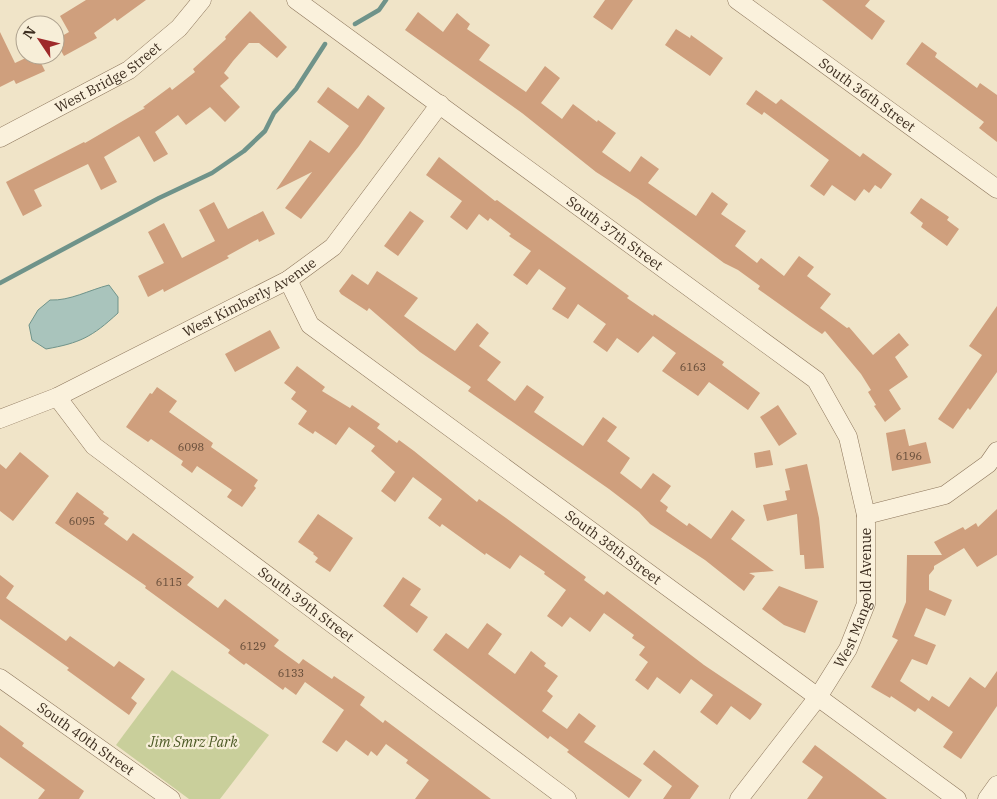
<svg xmlns="http://www.w3.org/2000/svg" width="997" height="799" viewBox="0 0 997 799" font-family="'IBM Plex Serif',serif">
	<style>
		.green { fill: #c9cf9b }
		.water { fill: #a9c4bc; stroke: #6f938a }
		.lines { fill: none; stroke-linecap: round; stroke-linejoin: round }
		.stream { stroke: #6f938a; stroke-width: 4.5 }
		.building { fill: #cf9f7d }
		.minor-casing { stroke: #8d765c; stroke-width: 19 }
		.minor { stroke: #faf1dc; stroke-width: 18 }
		.labels { text-anchor: middle; dominant-baseline: central; stroke-width: 4.5; stroke-linejoin: round; paint-order: stroke }
		.number-label { font-size: 11px; fill: #624a37 }
		.street-label { font-size: 14px; fill: #3d2e20; stroke: #f7eed8 }
		.park-label { font-size: 14px; font-style: italic; fill: #4d5a26; stroke: #f7eed8 }
	</style>
	<rect width="100%" height="100%" fill="#f0e4c8"/>
	<path class="green" d="M172,670L269,735L220,799H189L116,745Z"/>
	<path class="water" d="M109,285L118,297V313C92,337 80,343 46,349L32,340L29,325L38,310L50,300C70,301 89,290 109,285Z"/>
	<g class="lines">
		<path class="stream" d="M355,24L379,10L386,0
			M0,283L159,198L212,173L244,151L265,131L274,113L296,89L325,44"/>
	</g>
	<path class="building" d="M86,0H146L117,21L115,18L94,33L97,38L64,56L55,40L69,32L60,16Z
		M605,0H633L612,30L593,17Z
		M822,0H870L865,6L885,21L872,40Z
		M250,11L287,47L277,58L259,43H249L233,61L224,73L229,78L220,86L240,107L225,122L210,107L186,125L178,115L155,132L168,154L154,162L139,136L104,157L117,182L101,190L88,164L34,190L42,206L23,216L6,182L84,142L85,143L145,108L143,107L170,87L172,90L195,72L193,69L226,39L225,37Z
		M418,12L443,32L457,13L470,24L467,29L490,45L479,60L526,92L545,66L560,78L541,103L562,119L573,104L597,122L598,120L616,133L602,152L630,172L641,156L659,169L648,183L696,216L712,192L728,204L721,214L746,231L735,246L757,263L761,258L784,276L799,256L814,267L807,276L831,294L820,308L847,328L849,327L873,355L899,333L909,345L895,357L908,377L889,390L901,409L885,422L874,406L876,405L868,392L871,390L861,374L825,331L822,334L810,326L758,289L760,286L738,270L724,263L638,199L596,172L522,113L405,30Z
		M676,29L690,38L691,35L723,58L710,76L665,45Z
		M0,32L15,63L32,55H37L45,71L16,84L14,80L0,87Z
		M922,42L937,53L935,57L977,88L980,83L997,95V142L979,128L984,122L906,64Z
		M328,87L358,109L368,95L385,108L359,146L301,219L285,208L312,172L276,190L310,140L329,153L349,126L317,102Z
		M756,90L776,104L781,99L860,157L863,153L892,174L881,189L875,185L869,193L864,189L855,201L832,185L824,196L810,186L829,160L764,112L762,115L746,104Z
		M439,157L495,201L497,200L629,296L627,298L653,316L654,314L724,362L722,365L760,393L748,410L709,382L698,396L662,371L676,353L653,336L638,353L617,338L607,352L593,342L606,324L578,304L568,319L552,309L566,288L539,269L527,285L513,275L531,251L509,236L511,234L490,218L488,221L479,214L467,230L450,217L462,201L426,175Z
		M921,198L949,217L947,220L959,229L947,246L921,227L923,223L910,213Z
		M214,202L228,229L263,211L275,234L259,242L258,239L227,256L229,258L164,292L163,289L148,297L138,276L164,263L148,232L164,223L182,258L215,241L199,210Z
		M410,211L424,221L398,256L384,246Z
		M377,271L418,298L404,316L455,351L477,323L489,333L479,346L501,362L487,380L515,401L527,385L544,397L534,412L583,446L603,417L617,427L607,441L630,458L620,473L641,489L653,473L671,486L660,501L668,507L666,511L687,526L689,523L711,539L732,510L745,520L731,539L774,571L749,573L755,576L744,591L705,560L650,524L639,512L609,489L468,391L471,387L420,352L369,308L367,311L341,294L339,291L352,274L368,285Z
		M997,306V372L970,410L968,408L953,429L938,419L982,355L969,346Z
		M270,330L280,348L235,372L225,354Z
		M297,366L325,387L322,391L350,408L352,405L380,424L377,428L397,443L399,440L414,451L477,502L479,499L506,518L586,577L584,580L604,595L607,591L704,665L762,704L756,713L750,720L731,706L717,725L700,712L713,695L691,679L680,694L657,677L648,690L635,680L648,662L639,655L645,647L632,638L634,635L604,613L590,632L570,617L562,627L547,616L566,590L544,574L545,572L520,555L510,569L486,553L485,555L442,524L440,527L428,518L442,499L413,477L395,502L381,491L395,472L371,451L375,446L349,427L336,445L315,431L313,434L298,424L307,411L291,399L296,392L284,383Z
		M157,387L177,401L169,412L213,443L211,447L258,480L254,486L256,488L242,507L227,497L232,490L197,466L192,473L181,465L183,461L151,439L148,442L126,427L150,393L152,394Z
		M778,405L797,434L779,446L760,417Z
		M905,429L909,446L926,442L931,463L892,471L886,433Z
		M770,450L773,465L756,468L754,453Z
		M20,452L49,476L13,521L0,511V464L6,469Z
		M807,464L819,518L824,568L805,569L804,555H800L797,514L767,521L763,505L787,500L785,491L790,490L785,469Z
		M77,492L104,512L103,514L109,518L104,524L127,541L133,533L194,577L187,585L218,608L225,599L279,640L274,646L299,664L303,659L332,679L334,676L365,697L360,705L383,723L385,720L491,799H415L429,780L406,763L408,760L386,744L377,756L371,751L368,756L346,740L337,752L322,742L344,710L305,682L296,695L285,687L283,690L246,663L244,665L228,653L230,650L145,588L146,586L55,523Z
		M997,509V555L977,567L964,548L934,566V569L929,575V590L952,600L945,616L926,608L914,636L936,645L927,665L912,659L900,681L929,701L932,696L949,707L970,677L985,688L997,671V706L961,759L943,747L953,732L918,708L915,712L891,696L890,698L871,687L898,640L892,637L906,602L907,555H942L934,542L963,527L965,530L976,523L978,527Z
		M318,514L353,538L330,572L315,562L318,558L313,554L314,553L298,542Z
		M0,575L14,586L6,598L66,641L70,636L114,667L119,661L145,679L131,698L137,703L129,715L67,670L69,668L0,619Z
		M403,577L421,589L410,605L428,617L417,633L383,606Z
		M779,586L818,601L805,633L784,625L762,609Z
		M487,623L502,634L488,654L515,674L531,651L546,663L544,666L558,676L547,691L553,696L542,711L567,729L579,713L596,726L584,742L642,780L629,798L567,752L569,750L550,736L548,739L433,650L446,633L468,649Z
		M0,725L24,743L22,746L84,791L79,799H38L45,790L0,757Z
		M815,745L854,774L887,799H807L823,777L802,762Z
		M654,750L699,786L690,799H663L672,786L643,764Z"/>
	<g class="lines">
		<defs>
			<g id="minor">
				<path id="s1" d="M296,0L816,380L848,437L866,515"/>
				<path id="s2" d="M737,0L997,189"/>
				<path id="s3" d="M0,138L129,70L179,28L202,0"/>
				<path id="s4" d="M288,280L310,325L957,799"/>
				<path id="s5" d="M57,397L94,446L567,799"/>
				<path id="s6" d="M0,419L57,397L288,280L333,247L440,104"/>
				<path id="s7" d="M0,678L171,799"/>
				<path id="s8" d="M739,799L818,697L848,649L866,604V515L945,495L988,464L997,451"/>
				<path d="M987,799L997,785"/>
			</g>
		</defs>
		<use href="#minor" class="minor-casing"/>
		<use href="#minor" class="minor"/>
	</g>
	<g class="labels">
		<g class="number-label">
			<text x="693" y="367">6163</text>
			<text x="191" y="447">6098</text>
			<text x="909" y="456">6196</text>
			<text x="82" y="521">6095</text>
			<text x="169" y="582">6115</text>
			<text x="253" y="646">6129</text>
			<text x="291" y="673">6133</text>
		</g>
		<g class="street-label">
			<text stroke="none"><textPath href="#s3" startOffset="124">West Bridge Street</textPath></text>
			<text stroke="none"><textPath href="#s2" startOffset="161">South 36th Street</textPath></text>
			<text stroke="none"><textPath href="#s1" startOffset="395">South 37th Street</textPath></text>
			<text stroke="none"><textPath href="#s6" startOffset="278">West Kimberly Avenue</textPath></text>
			<text stroke="none"><textPath href="#s4" startOffset="426">South 38th Street</textPath></text>
			<text stroke="none"><textPath href="#s8" startOffset="238">West Mangold Avenue</textPath></text>
			<text stroke="none"><textPath href="#s5" startOffset="326">South 39th Street</textPath></text>
			<text stroke="none"><textPath href="#s7" startOffset="105">South 40th Street</textPath></text>
		</g>
		<g class="park-label">
			<text x="193" y="742">Jim Smrz Park</text>
		</g>
	</g>
	<g transform="translate(40 40) rotate(305)"><circle r="24" fill="#f7eed8" stroke="#ada18e"/>
	<path d="M0-4L9 19L0 12L-9 19Z" fill="#9e2a2b"/>
	<text y="-8" font-size="14" font-weight="bold" text-anchor="middle" fill="#3d2e20">N</text>
	</g>
</svg>
